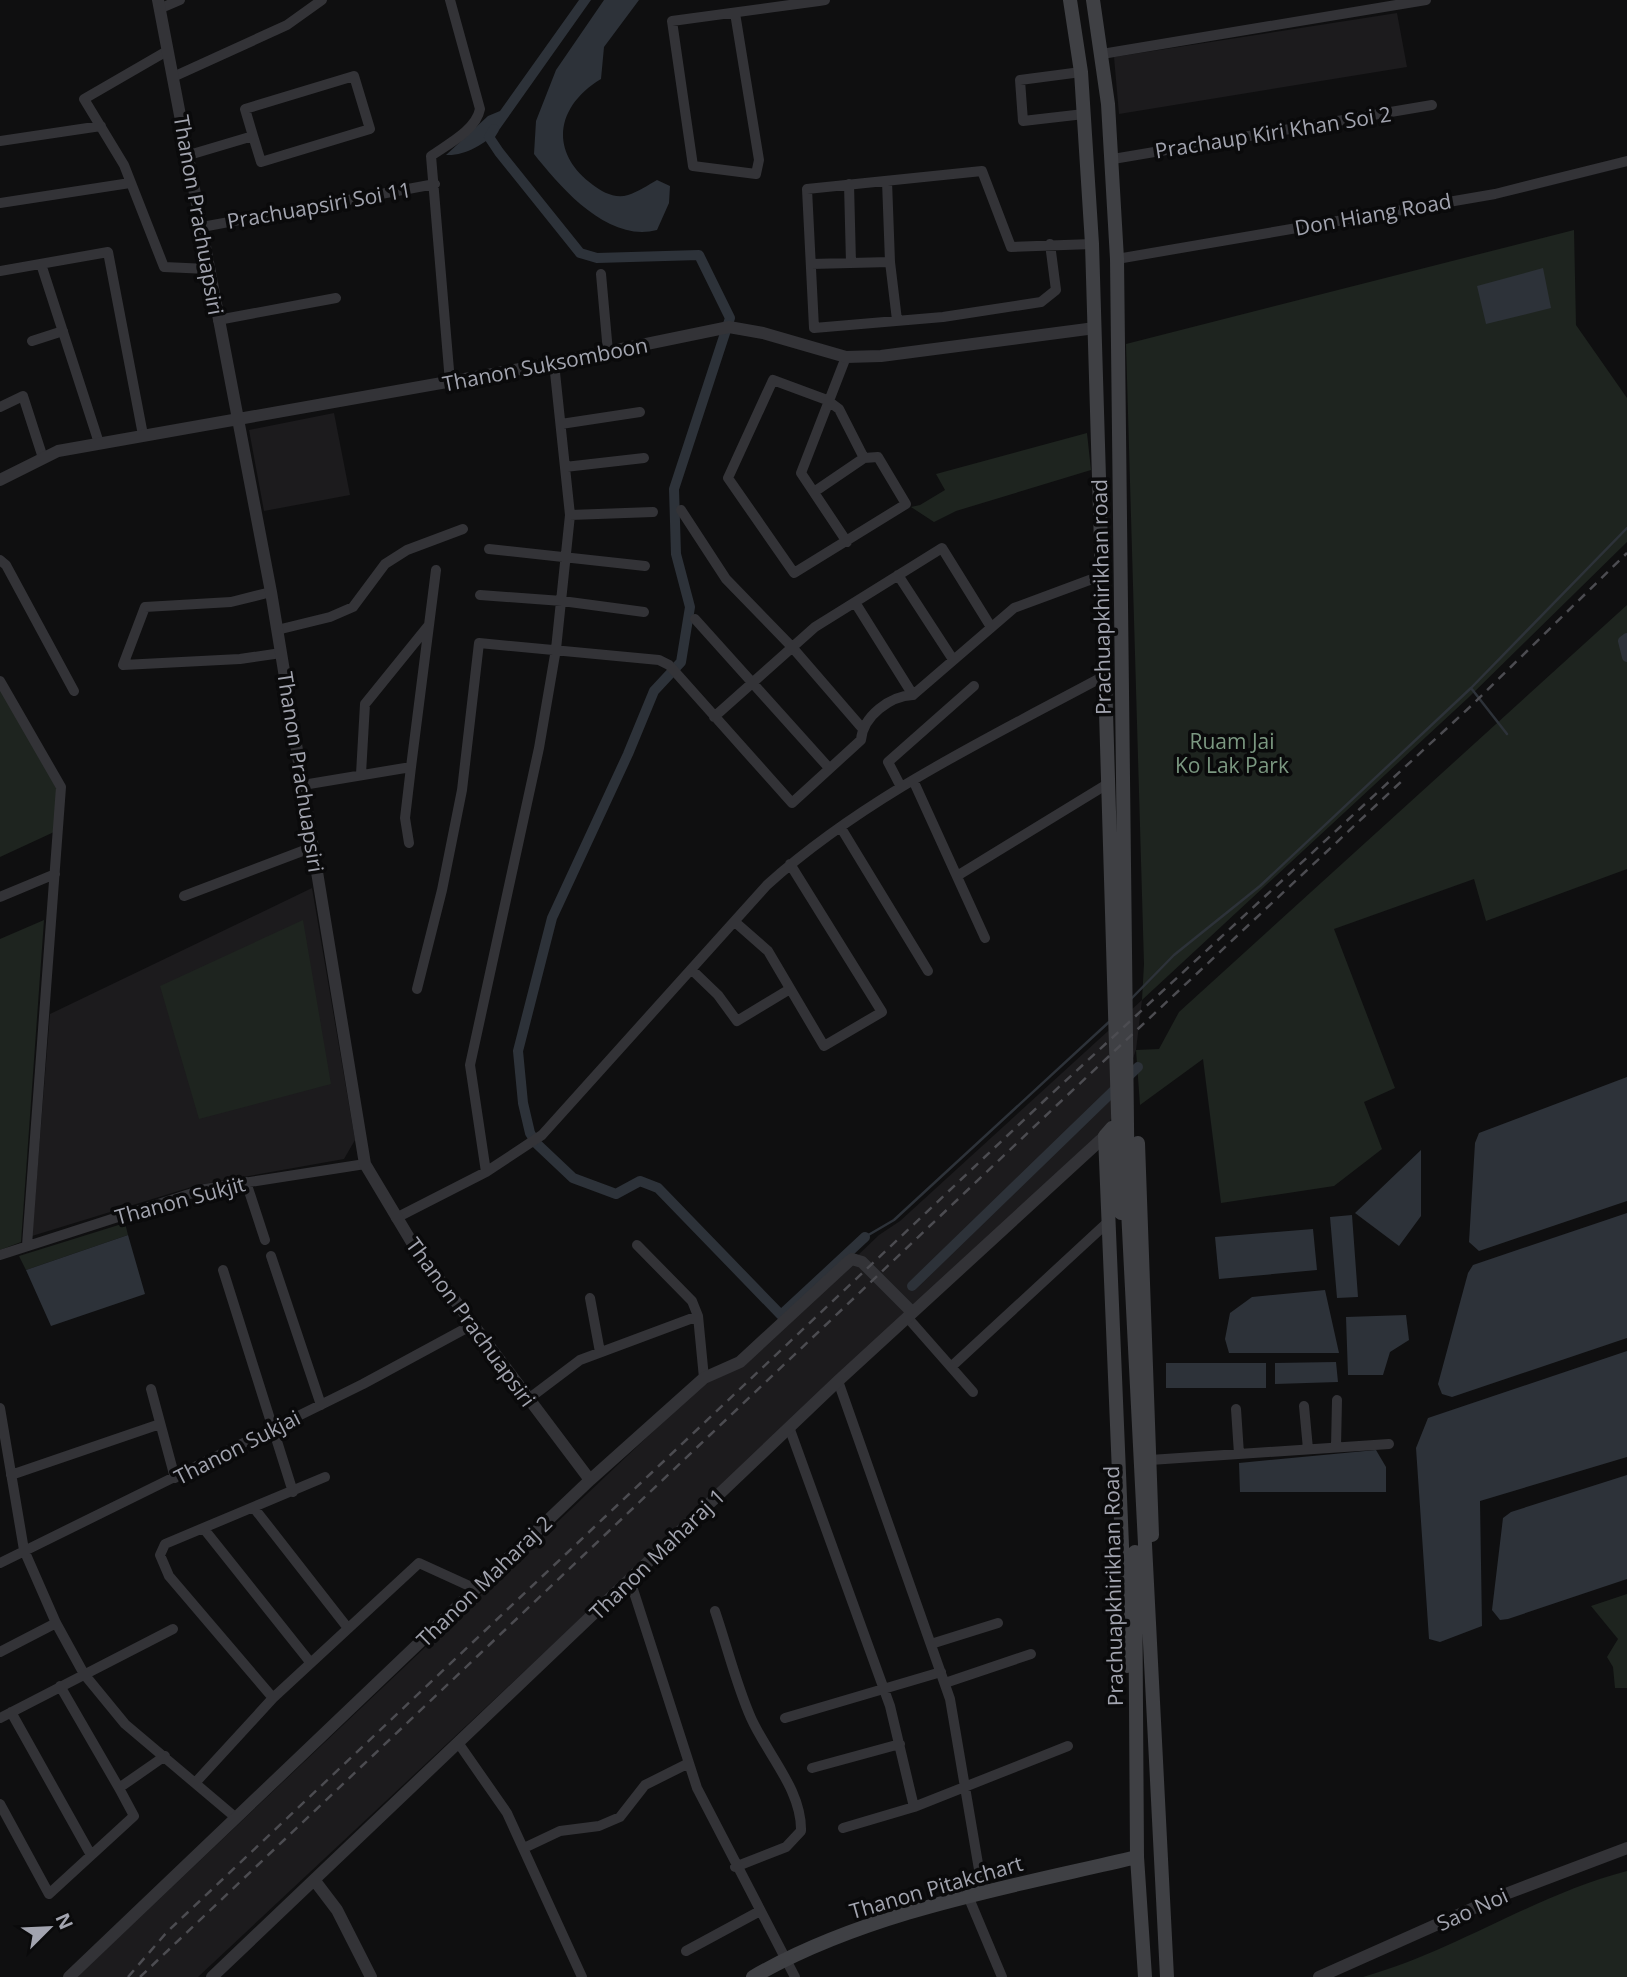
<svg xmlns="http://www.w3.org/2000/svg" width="1627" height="1977" viewBox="0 0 1627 1977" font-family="'Open Sans',sans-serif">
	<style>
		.built { fill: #1c1b1d }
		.green { fill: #1e241f }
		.water { fill: #2d3239 }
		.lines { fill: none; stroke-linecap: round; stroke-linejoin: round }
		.stream { stroke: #2d3239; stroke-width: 2.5 }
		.canal { stroke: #2d3239; stroke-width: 10 }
		.minor { stroke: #333337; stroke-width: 10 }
		.tertiary { stroke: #333337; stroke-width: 12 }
		.secondary { stroke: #3f4044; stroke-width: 14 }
		.rail { stroke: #4c4c51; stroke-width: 2.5; stroke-dasharray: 9 7; stroke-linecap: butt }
		.labels { text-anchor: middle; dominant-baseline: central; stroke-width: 7; stroke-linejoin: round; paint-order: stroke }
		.street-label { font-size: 21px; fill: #a2a4af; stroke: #0a0a0b }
		.park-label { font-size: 21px; fill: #7b9881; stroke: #0a0a0b }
	</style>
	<rect width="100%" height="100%" fill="#0f0f10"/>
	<path class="built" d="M1397,13L1407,67L1119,114L1114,57Z
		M334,413L350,495L264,511L249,430Z
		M312,888L355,1140L344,1159L198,1185L32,1236L50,1014Z
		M1142,1000L1136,1050L1109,1124L198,1977H77L701,1386L742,1366L879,1235L900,1221Z"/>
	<path class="green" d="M1574,230L1576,325L1627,398V542L1468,698L1142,1000L1144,964L1126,344Z
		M1087,433L1091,470L956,511L934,522L911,507L920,505L945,490L936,474Z
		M1627,605V869L1486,921L1474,879L1334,929L1395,1088L1364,1102L1382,1149L1334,1186L1221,1203L1203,1059L1140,1105L1136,1050L1159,1049L1179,1012Z
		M0,688L57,787L54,832L0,857Z
		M44,920L21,1242L0,1250V939Z
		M303,920L331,1084L199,1119L160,986Z
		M125,1223L128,1235L26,1270L19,1256Z
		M1627,1594V1688H1615L1613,1667L1607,1657L1618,1639L1591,1606Z
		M1627,1871V1977H1363C1455,1951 1535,1895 1627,1871Z"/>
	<path class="water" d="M579,0H591L499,130C485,144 465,156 446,155L488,116L500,111Z
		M604,0H639L604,47L601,79C556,106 548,152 593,185C602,192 615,199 628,195C638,192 648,185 657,180L670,186L669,203L657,230C608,243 561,188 534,154L536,121L556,70Z
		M1543,268L1551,308L1486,324L1477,286Z
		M1627,1077V1201L1479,1251L1469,1242L1475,1143L1479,1133Z
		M1421,1150V1216L1399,1246L1355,1213Z
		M1627,1213V1338L1452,1397L1442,1394L1438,1384L1468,1273L1473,1265Z
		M1352,1215L1358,1297L1337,1298L1330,1217Z
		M1313,1229L1317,1270L1219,1279L1215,1237Z
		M128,1235L145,1294L51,1326L26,1270Z
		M1325,1290L1339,1353H1229L1225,1339L1230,1313L1252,1297Z
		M1406,1315L1409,1340L1390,1352L1383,1375H1348L1346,1317Z
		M1627,1351V1457L1480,1501L1482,1626L1440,1642L1429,1639L1416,1448L1428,1418Z
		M1336,1362L1338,1382L1275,1384V1363Z
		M1166,1363H1266V1388H1166Z
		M1376,1450L1386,1467V1492H1240L1239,1463Z
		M1627,1475V1579L1508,1619L1500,1620L1492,1610L1503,1518L1511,1512Z"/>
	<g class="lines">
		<path class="stream" d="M1471,688L1627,528
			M1130,1000L1174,955L1260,886L1471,688L1507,734
			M865,1237L894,1220L1109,1022"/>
		<path class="canal" d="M494,129L489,137L499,152L580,253L597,258L699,255L730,318L674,489L676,554L690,607L681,662L654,691L628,754L552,918L518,1051L523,1103L530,1133L537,1144L573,1178L616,1194L640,1181L658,1188L781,1315L865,1237
			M1627,638L1623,641L1627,657
			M912,1286L1138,1067"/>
		<path class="minor" d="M450,0L480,109C476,130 448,144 431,156L450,382
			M159,9L180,0
			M735,13L759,160L756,174L693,166L672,21L819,1L825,0
			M167,51L84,99L124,165L164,267L208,269
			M1102,54L1426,0
			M1081,72L1020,80L1023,121L1084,114
			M173,77L287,25L322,0
			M0,141L101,126
			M189,155L253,136L261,162L370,129L354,76L245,109L253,136
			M1113,159L1432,105
			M887,181L890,262L897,320
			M849,184L851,263
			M0,203L130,183
			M202,227L435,184
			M1050,244L1056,290L1041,302L943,317L814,328L807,189L982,171L1011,247L1092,244
			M1117,259L1495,194L1627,161
			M41,264L99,443
			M811,264L890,262
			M0,271L108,252L143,435
			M601,274L608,352
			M218,320L336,298
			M32,341L63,331
			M846,357L801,473L847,542
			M773,380L827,400L839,409L864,458L878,457L906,504L794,573L728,478Z
			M0,407L23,396L43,458
			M561,424L640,412
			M565,467L644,458
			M814,492L864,458
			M681,510L726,579L792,647L862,728
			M570,515L653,512
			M489,549L645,566
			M0,560L6,565L74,691
			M898,575L952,658
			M271,592L231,602L145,607L123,665L240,659L281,653
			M480,595L562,601L644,612
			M856,604L913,695L1014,608L1103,575
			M695,619L829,768
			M277,630L330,617L353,607L385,564L407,550L463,529
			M0,681L61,787L27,1245
			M714,717L815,627L942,548L991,627
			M361,774L365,704L429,625
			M913,780L985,938
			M303,785L411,767L436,570
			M901,787L888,762L974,686
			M841,828L928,971
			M409,843L405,818L411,767
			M957,876L1109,783
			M184,896L313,847
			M0,897L55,874
			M735,922L768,951L824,1046L882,1012L790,864
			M692,970L718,995L737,1021L790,989
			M417,989L442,890L462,790L479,643L659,660L669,665L792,803L861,740C863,716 890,696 913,695
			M486,1172L470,1065L539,748L556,649L570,515L554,363
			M246,1182L265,1240
			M396,1218L486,1172L542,1135L767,885C866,796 989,738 1106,675
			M637,1245L692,1301L698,1316L704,1378
			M0,1255L205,1189L365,1164
			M271,1256L321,1405
			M223,1270L293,1492
			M590,1298L600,1352
			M907,1317L951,1367L1108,1222
			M951,1367L973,1392
			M838,1381L950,1699L983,1893
			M151,1389L175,1478
			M527,1400L580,1360L698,1316
			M1304,1406L1308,1449
			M0,1408L24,1550L56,1623L84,1674L125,1724L235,1817
			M1236,1409L1239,1454
			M789,1427L890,1706L914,1807
			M1336,1447L1337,1400
			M1150,1460L1389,1444
			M11,1475L160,1424
			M254,1508L347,1627
			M204,1529L310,1662
			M0,1563L363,1384L472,1325
			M630,1580L697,1788L795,1977
			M715,1611C727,1646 736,1684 751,1718C767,1754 802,1790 801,1831L786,1847L735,1867
			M931,1644L998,1623
			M0,1652L56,1623
			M945,1683L1031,1654
			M60,1686L119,1788L165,1756
			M273,1698L169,1576L160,1555L165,1544L325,1477
			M11,1712L91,1855
			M0,1718L173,1629
			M785,1718L941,1672
			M459,1744L507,1813L582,1977
			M812,1768L900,1744
			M196,1782L273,1698L419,1563L476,1589
			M0,1804L49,1894L134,1816L119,1788
			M843,1828L914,1807L1068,1746
			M524,1848L560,1831L599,1826L620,1817L645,1785L687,1764
			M968,1896L1002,1977
			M686,1951L760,1911"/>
		<path class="tertiary" d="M158,0L271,592L365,1164L414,1246L590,1480
			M0,480L58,451L554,363L729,327L763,333L846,357L881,356L1095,328
			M315,1881L337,1910L371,1977
			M69,1977L590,1480L704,1378L740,1362L848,1262L852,1259L862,1262L912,1312
			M212,1977L838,1381L1105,1136
			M1319,1977L1503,1895L1627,1848"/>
		<path class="secondary" d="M1070,0L1081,72L1092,244L1121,1213
			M1093,0L1108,104L1117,259L1128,1210L1167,1977
			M1125,1126L1112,1128L1105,1136L1127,1666
			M1138,1143L1152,1535
			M1135,1552L1137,1857L1145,1977
			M753,1977C867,1911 1010,1887 1137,1857"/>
		<path class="rail" d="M128,1977L167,1932L1047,1098L1472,705L1627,553
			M140,1977L1057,1105L1404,779"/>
	</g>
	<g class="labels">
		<g class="street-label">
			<text transform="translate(1273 132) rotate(-9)">Prachaup Kiri Khan Soi 2</text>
			<text transform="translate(319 205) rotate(-10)">Prachuapsiri Soi 11</text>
			<text transform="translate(1373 214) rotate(-10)">Don Hiang Road</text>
			<text transform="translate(199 215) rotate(80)">Thanon Prachuapsiri</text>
			<text transform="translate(545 364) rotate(-11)">Thanon Suksomboon</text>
			<text transform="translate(1101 597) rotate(-91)">Prachuapkhirikhan road</text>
			<text transform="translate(301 772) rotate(81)">Thanon Prachuapsiri</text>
			<text transform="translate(180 1200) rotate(-15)">Thanon Sukjit</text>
			<text transform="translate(471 1322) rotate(54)">Thanon Prachuapsiri</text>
			<text transform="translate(237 1447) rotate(-27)">Thanon Sukjai</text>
			<text transform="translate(657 1554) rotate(-44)">Thanon Maharaj 1</text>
			<text transform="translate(484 1581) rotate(-44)">Thanon Maharaj 2</text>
			<text transform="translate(1113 1586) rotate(-91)">Prachuapkhirikhan Road</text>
			<text transform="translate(936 1887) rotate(-16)">Thanon Pitakchart</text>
			<text transform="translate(1472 1909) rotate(-24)">Sao Noi</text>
		</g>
		<g class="park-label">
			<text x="1232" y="741">Ruam Jai<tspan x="1232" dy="24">Ko Lak Park</tspan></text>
		</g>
	</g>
	<g transform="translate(49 1928) rotate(66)" stroke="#0a0a0b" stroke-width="5" paint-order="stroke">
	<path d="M0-5L12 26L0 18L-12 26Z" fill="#a2a4af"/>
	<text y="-10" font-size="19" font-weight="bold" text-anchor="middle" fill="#a2a4af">N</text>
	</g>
</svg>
